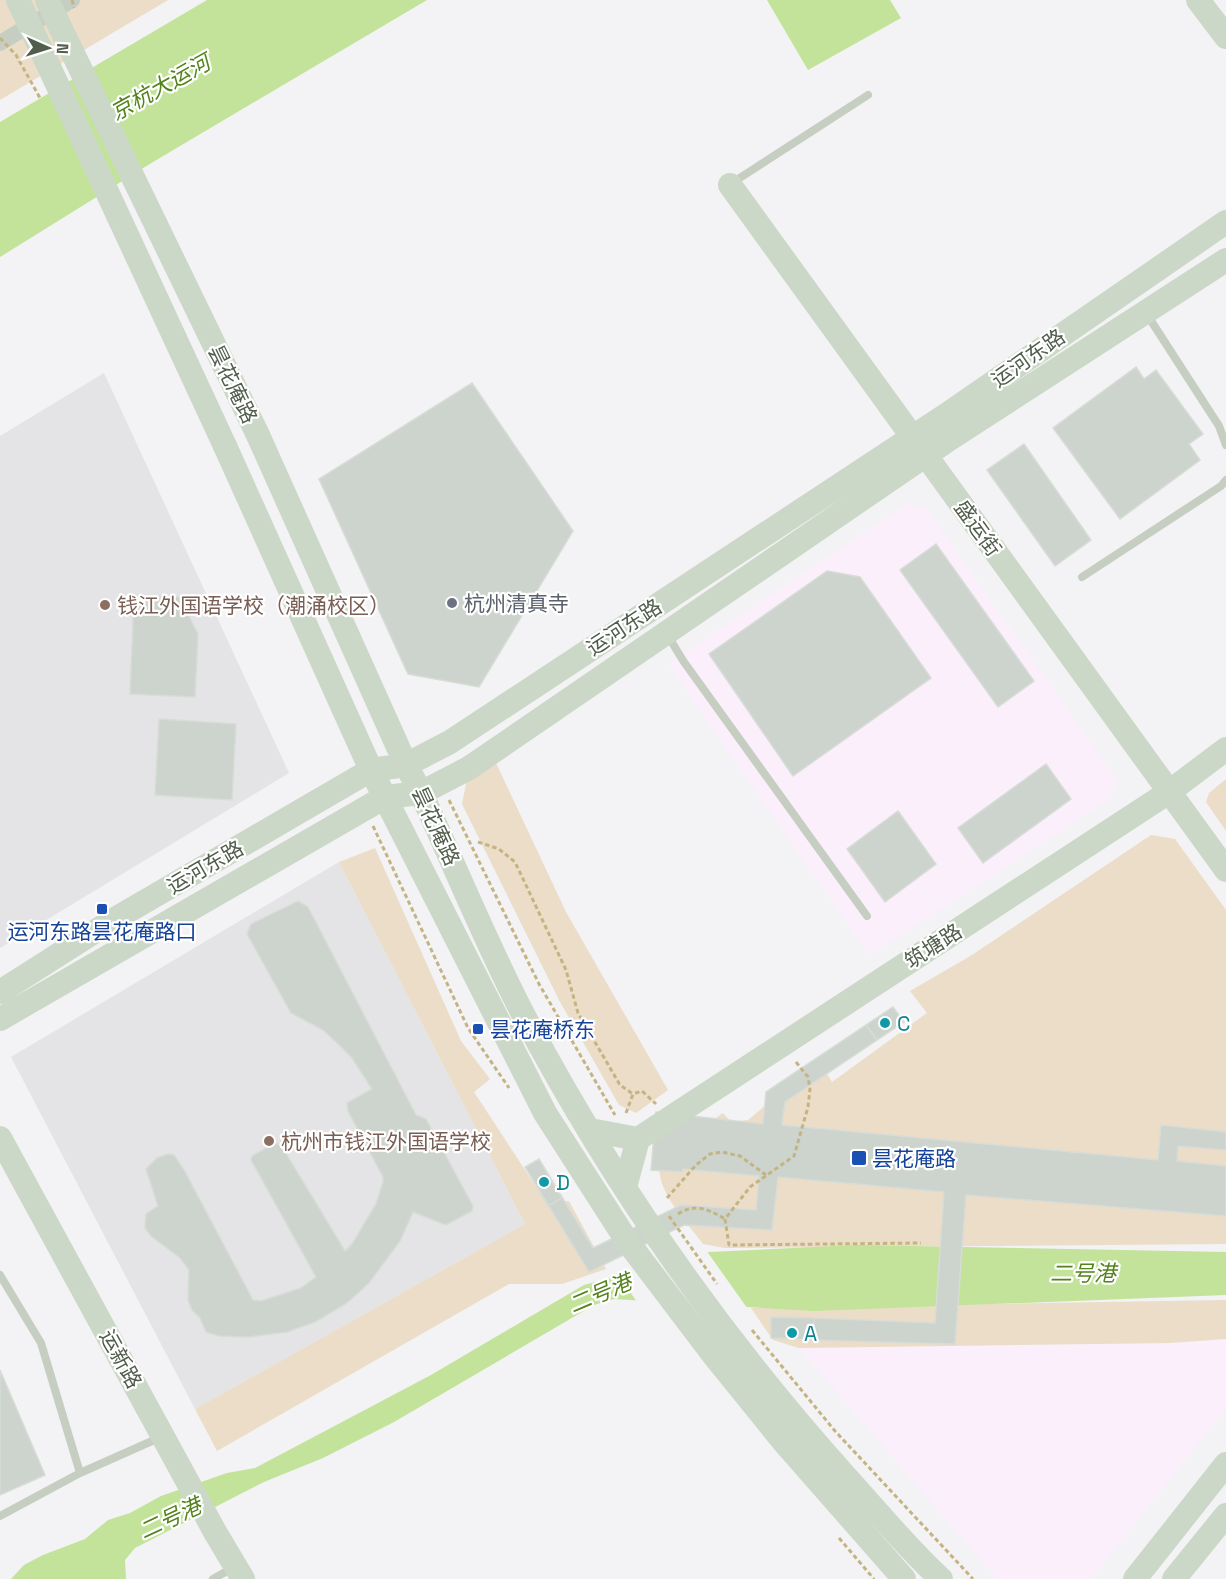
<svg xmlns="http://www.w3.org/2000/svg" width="1226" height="1579" viewBox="0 0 1226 1579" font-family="'Space Grotesk','Noto Sans SC',sans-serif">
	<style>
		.commercial { fill: #faeffb }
		.education { fill: #e4e3e5 }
		.green { fill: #ebddc7 }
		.water { fill: #c2e399 }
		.pier { fill: #f3f2f4 }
		.building { fill: #cdd3cd; stroke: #d7dcd7; stroke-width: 1.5 }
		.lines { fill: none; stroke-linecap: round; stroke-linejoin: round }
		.path { stroke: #c5b483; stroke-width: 3; stroke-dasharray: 4.5 3; stroke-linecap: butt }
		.lane { stroke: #c6cec2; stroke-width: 8 }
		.street { stroke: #c6cec2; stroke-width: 16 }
		.secondary { stroke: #cbd8c7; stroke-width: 24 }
		.path-bridge { stroke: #c5b483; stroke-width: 3; stroke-dasharray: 4.5 3; stroke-linecap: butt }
		.secondary-bridge { stroke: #cbd8c7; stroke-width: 24 }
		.worship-dot { fill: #6b7280; stroke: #fff; stroke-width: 2 }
		.education-dot { fill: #8d6e63; stroke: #fff; stroke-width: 2 }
		.transit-dot { fill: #1a4fb4; stroke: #fff; stroke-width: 2 }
		.culture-dot { fill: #0f9aa8; stroke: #fff; stroke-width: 2 }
		.labels { text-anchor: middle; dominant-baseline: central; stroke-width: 4.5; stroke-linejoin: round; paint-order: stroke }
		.street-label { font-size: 21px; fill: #515d4c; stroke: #fff }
		.worship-label { font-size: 21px; fill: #5b616d; stroke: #fff; text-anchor: start }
		.education-label { font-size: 21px; fill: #785e54; stroke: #fff; text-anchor: start }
		.transit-label { font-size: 21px; fill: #164399; stroke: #fff; text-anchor: start }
		.culture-label { font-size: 21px; fill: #0d838f; stroke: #fff; text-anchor: start }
		.water-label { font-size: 22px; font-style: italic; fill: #54821b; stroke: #fff }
	</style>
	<rect width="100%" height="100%" fill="#f3f2f4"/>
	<path class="commercial" d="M907,504L925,507L1118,781L1110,799L869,956L668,664Z
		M1226,1339V1408L1092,1579H997L799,1348L1170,1343Z"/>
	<path class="education" d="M104,373L289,773L0,948V436Z
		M339,862L525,1224L195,1409L11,1057Z"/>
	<path class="green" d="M0,0H168L0,100Z
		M496,763L566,912L668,1090L636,1113L619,1105L560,1002L462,804L467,779Z
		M1226,779V831L1206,802L1209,793Z
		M1151,835L1175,839L1226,910V1244L725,1248L703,1244C686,1221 651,1187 661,1157L723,1113L731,1122L748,1120L819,1061L832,1082L927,1013L910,991L972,955Z
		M375,848L461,1041L490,1079L474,1092L546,1202L569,1201L606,1269L562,1284H509L217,1451L195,1409L525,1224L339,862Z
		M1226,1300V1339L1170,1343L799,1348L773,1340L751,1308Z"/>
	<path class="water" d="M207,0H427L153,162L0,257V122Z
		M767,0H890L901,18L808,70Z
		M856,1245L1226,1252V1295L814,1311L614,1299L594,1305L394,1422L323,1458L264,1482L135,1548L125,1560L126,1579H11L24,1565L43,1555L85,1539L108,1520L130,1513L161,1496L227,1473L255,1468L431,1375L584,1285L709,1252Z"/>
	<path class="pier" d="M706,1250L750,1312L637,1302L617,1273Z"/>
	<path class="building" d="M1136,367L1144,379L1156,370L1203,434L1189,444L1200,460L1120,519L1053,428Z
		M472,383L573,531L479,687L408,674L319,479Z
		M1024,444L1091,540L1055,566L987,470Z
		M936,544L1034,681L998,707L900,570Z
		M827,571L860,577L931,678L793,776L709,654Z
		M134,595L179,597L198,634L195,697L130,694Z
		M159,719L236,724L232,800L155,795Z
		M1046,764L1071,799L983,863L958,828Z
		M898,811L936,864L885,902L847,849Z
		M298,901L308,907L416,1115L426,1119L473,1206L472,1211L446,1225L413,1212L400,1241L369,1283L347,1303L315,1322L287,1332L248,1337L219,1336L206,1332L200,1318L192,1310L188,1300L189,1270L180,1258L151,1236L145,1228L146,1214L158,1206L146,1169L157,1158L168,1154L174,1155L184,1170L253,1300L261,1301L301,1288L316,1277L251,1160L252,1156L275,1143L281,1145L345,1251L352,1244L376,1204L383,1182V1177L348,1111L347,1103L372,1089L352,1058L337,1043L323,1030L291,1013L247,934L251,924Z
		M893,1007L904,1022L877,1040L866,1025Z
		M866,1025L877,1040L785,1102L782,1125L1158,1160L1161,1125L1226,1132V1150L1178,1146L1177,1161L1226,1166V1216L966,1195L955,1344L813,1340L814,1318L935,1323L944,1192L778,1177L772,1230L684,1225L589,1272L525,1167L539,1159L593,1248L681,1205L756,1210L759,1176L683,1169L682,1172L651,1170L656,1112L763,1124L766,1092Z
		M539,1159L562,1198L548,1206L525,1167Z
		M771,1317L814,1318L813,1340L771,1338Z
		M0,1370L45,1475L0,1495Z"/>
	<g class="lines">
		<path class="path" d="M449,800L539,984L615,1115
			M373,826L468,1028L509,1088
			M478,842L499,849L515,862L566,970L578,1013L620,1085L633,1094
			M796,1062L808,1077L810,1089L808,1107L794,1156L750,1187L725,1219L729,1245L921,1243
			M626,1113L633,1094L642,1091L656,1104
			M667,1198L696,1165L710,1154L722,1152L740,1156L766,1175
			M678,1214C695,1203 708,1209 725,1219
			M669,1216L717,1284
			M752,1330L835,1431L973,1579
			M839,1538L874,1579"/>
		<path class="lane" d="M732,183L868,95
			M1146,313L1219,426L1226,445
			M1082,577L1221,486L1226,480
			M668,636L684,662L867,916
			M0,1275L41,1343L80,1473
			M0,1516L80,1473L161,1437
			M213,1579L234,1567"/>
		<path class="street" d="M0,43L72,0"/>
		<path class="secondary" d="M1198,0L1226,37
			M730,185L1226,870
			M257,433L406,765L421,793C455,866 486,943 523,1014C611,1181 721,1338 847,1478C878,1512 907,1548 941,1579
			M225,446L371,770L545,1113L627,1241L715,1357L783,1441L904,1579
			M0,992L113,920L371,770L406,765L450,742L949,413L1226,222
			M0,1019L385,797L421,793L469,768L945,442L1226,260
			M590,1130L638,1139
			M0,1138L215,1532L243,1579
			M625,1187L638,1139L1169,792L1226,749
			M1135,1579L1226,1464
			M1174,1579L1226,1515"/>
		<path class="path-bridge" d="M72,0L74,8
			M0,38L16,55L40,98"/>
		<path class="secondary-bridge" d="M18,0L225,446
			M47,0L257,433"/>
	</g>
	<circle class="worship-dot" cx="452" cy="603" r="6"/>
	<g class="education-dot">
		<circle cx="105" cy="605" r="6"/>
		<circle cx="269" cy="1141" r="6"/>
	</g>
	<g class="transit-dot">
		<rect x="96" y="903" width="12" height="12" rx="3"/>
		<rect x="472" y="1023" width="12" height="12" rx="3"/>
		<rect x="851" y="1150" width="16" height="16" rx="3"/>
	</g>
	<g class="culture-dot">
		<circle cx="885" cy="1023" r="6"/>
		<circle cx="544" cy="1182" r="6"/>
		<circle cx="792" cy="1333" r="6"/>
	</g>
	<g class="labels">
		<g class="street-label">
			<text transform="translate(1028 358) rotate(-35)">运河东路</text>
			<text transform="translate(233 384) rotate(64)">昙花庵路</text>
			<text transform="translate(978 528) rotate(54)">盛运街</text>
			<text transform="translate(624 627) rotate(-33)">运河东路</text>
			<text transform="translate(436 826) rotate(65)">昙花庵路</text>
			<text transform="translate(205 867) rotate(-30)">运河东路</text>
			<text transform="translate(933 946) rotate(-33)">筑塘路</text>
			<text transform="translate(121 1359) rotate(61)">运新路</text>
		</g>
		<g class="worship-label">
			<text x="464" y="603">杭州清真寺</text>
		</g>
		<g class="education-label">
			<text x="117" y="605">钱江外国语学校（潮涌校区）</text>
			<text x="281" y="1141">杭州市钱江外国语学校</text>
		</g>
		<g class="transit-label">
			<text x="102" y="931" text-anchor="middle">运河东路昙花庵路口</text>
			<text x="490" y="1029">昙花庵桥东</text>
			<text x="872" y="1158">昙花庵路</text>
		</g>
		<g class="culture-label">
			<text x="897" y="1023">C</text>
			<text x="556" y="1182">D</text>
			<text x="804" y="1333">A</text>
		</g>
		<g class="water-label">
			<text transform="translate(160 87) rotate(-29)">京杭大运河</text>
			<text x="1083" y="1273">二号港</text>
			<text transform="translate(600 1293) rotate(-23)">二号港</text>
			<text transform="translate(170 1518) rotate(-25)">二号港</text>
		</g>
	</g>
	<g transform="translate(48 48) rotate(93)" stroke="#ffffff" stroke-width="4.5" paint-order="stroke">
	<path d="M0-4.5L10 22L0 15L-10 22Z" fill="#515d4c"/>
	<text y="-9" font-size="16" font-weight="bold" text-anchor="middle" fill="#515d4c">N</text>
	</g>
</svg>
